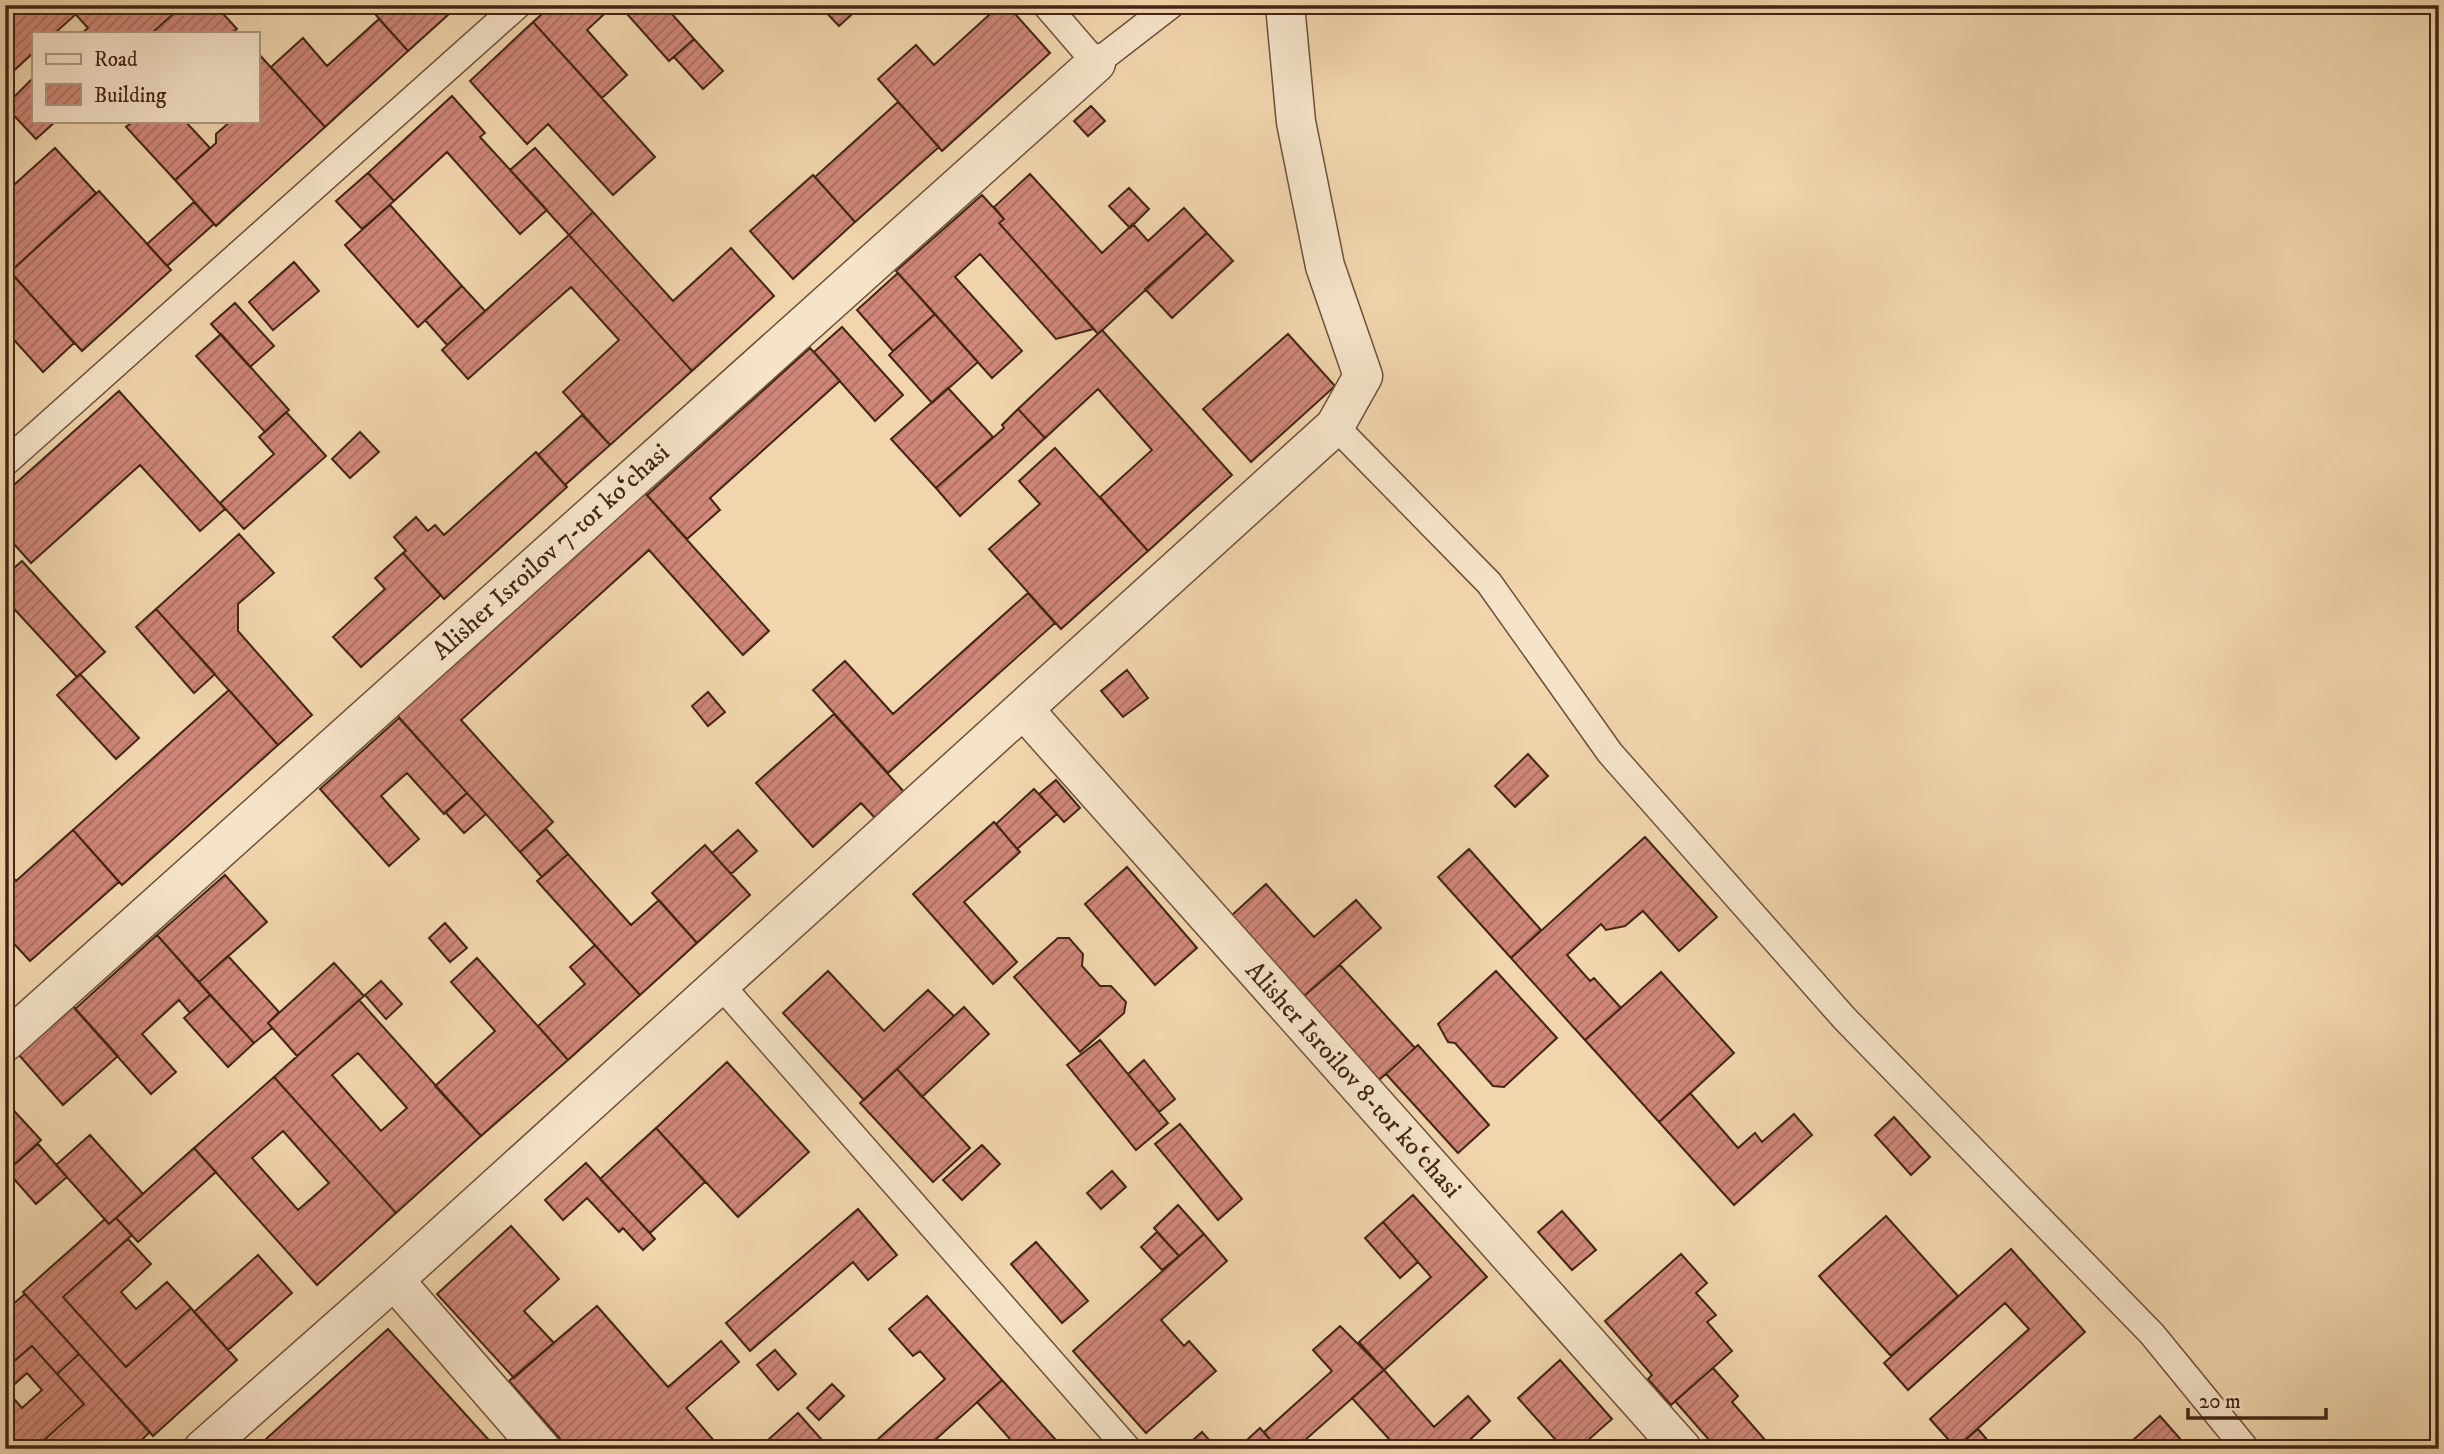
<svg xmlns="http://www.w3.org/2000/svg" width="2444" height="1454" viewBox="0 0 2444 1454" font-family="'IM FELL DW Pica',serif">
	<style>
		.building { fill: url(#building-hatch); stroke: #432515; stroke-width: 2; fill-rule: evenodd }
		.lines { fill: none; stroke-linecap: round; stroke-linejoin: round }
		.lane-casing { stroke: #6e513b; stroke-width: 29 }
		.street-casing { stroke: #6e513b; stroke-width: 41 }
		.lane { stroke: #f6e4ca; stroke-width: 26 }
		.street { stroke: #f6e4ca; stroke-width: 38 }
		.labels { text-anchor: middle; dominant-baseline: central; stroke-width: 7; stroke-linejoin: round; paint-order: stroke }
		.street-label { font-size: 26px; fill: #432515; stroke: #f6e4ca }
	</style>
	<defs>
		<pattern id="building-hatch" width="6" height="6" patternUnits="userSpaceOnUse" patternTransform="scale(1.75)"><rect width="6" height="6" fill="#d08779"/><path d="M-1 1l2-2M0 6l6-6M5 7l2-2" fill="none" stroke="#aa6e62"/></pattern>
	</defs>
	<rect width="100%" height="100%" fill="#f1d6ad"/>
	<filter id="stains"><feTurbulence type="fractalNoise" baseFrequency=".00286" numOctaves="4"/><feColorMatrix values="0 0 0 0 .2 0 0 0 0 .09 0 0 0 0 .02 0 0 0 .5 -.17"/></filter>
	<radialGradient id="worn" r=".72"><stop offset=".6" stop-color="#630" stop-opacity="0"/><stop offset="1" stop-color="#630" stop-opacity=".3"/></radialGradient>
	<path class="building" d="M5,5H67L76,14L55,33H33V53L5,79Z
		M67,5H183L152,33H82L88,28Z
		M183,5H215L237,29L232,33H152Z
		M367,5H459L408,51Z
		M552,5H614L587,30L627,75L602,98L533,22Z
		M619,5H664L694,39L669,61Z
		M823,5H862L839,26L821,7Z
		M1000,5H1007L1050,53L942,151L878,79L916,45L934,65Z
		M379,19L408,51L325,127L271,67L303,38L327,66Z
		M533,22L655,157L613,195L548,124L527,144L470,81Z
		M694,39L723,71L703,89L674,57Z
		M257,52L325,127L216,226L175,180L216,143V134L231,121H257Z
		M33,78V121H56L36,139L5,106Z
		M452,96L485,133L480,137L547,210L520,234L447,152L394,201L368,173Z
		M898,102L939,147L855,222L815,177Z
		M1091,106L1105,121L1088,136L1074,121Z
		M134,121H185L210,148L175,180L126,127Z
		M55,148L96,193L10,272L5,267V193Z
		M535,148L593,212L569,235L510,170Z
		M368,173L394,201L362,229L336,201Z
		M1030,174L1102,253L1133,224L1148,241L1184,208L1207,233L1098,334L999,223L1004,219L994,207Z
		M813,175L855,222L793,279L750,231Z
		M1129,188L1149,209L1130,228L1109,206Z
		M99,191L171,270L82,351L10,272Z
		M982,195L1004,219L999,223L1094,329L1056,339L980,254L955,277L1022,351L992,378L896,271Z
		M194,202L214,224L167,266L147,244Z
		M390,205L462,286L418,327L345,245Z
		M593,212L673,301L731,248L774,296L692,371L569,235Z
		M1207,233L1233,261L1172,318L1145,289Z
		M569,235L692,371L610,445L563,392L619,340L571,287L468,379L442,350Z
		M294,262L319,291L273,330L249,302Z
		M7,268L74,343L43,372L5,330Z
		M898,273L935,314L893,351L857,310Z
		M462,286L485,311L447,345L425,320Z
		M235,303L274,346L250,367L211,324Z
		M935,314L978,362L932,403L889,355Z
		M842,327L903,395L875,421L814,352Z
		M1102,330L1232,475L1148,551L1100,497L1152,450L1098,389L1045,438L1018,409Z
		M221,334L289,410L265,432L196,356Z
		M1288,334L1335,386L1251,462L1203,409Z
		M810,348L840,381L710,498L720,510L687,539L647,495Z
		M948,388L993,437L936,488L891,439Z
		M119,391L225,509L200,531L140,465L31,563L5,534V493Z
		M1018,409L1045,438L960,516L936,488L1004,428L1002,425Z
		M286,412L326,456L244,529L220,503L274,454L259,437Z
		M582,415L610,445L565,485L538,455Z
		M360,432L379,452L350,478L332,459Z
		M1055,448L1148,551L1061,629L989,549L1040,504L1019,481Z
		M536,452L567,487L444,599L403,553L406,551L394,537L416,517L428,531L435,525L444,535Z
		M644,492L769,631L743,655L649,550L461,720L553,822L520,852L396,714Z
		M5,534L14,544L5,552Z
		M239,534L274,573L238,604V631L312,715L278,745L156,609Z
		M403,553L441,595L361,667L333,637L385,589L375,578Z
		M22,561L105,652L77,677L5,599V576Z
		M1028,593L1055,623L888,773L813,690L845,661L893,714Z
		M156,609L215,674L194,693L136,627Z
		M1127,670L1148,698L1123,717L1101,691Z
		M80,674L139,738L116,759L57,695Z
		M229,690L278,745L122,885L73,830Z
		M708,692L725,712L708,726L692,706Z
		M834,714L905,793L876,819L861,803L813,847L756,783Z
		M399,718L467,793L444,814L407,773L381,796L419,839L389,866L320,789Z
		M1528,754L1548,776L1515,807L1495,786Z
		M1056,780L1080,808L1064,822L1039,794Z
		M1034,789L1057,814L1017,849L996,824Z
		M467,793L486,814L464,833L445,812Z
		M994,822L1020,852L964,902L1017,962L993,984L913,894Z
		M546,829L568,854L542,877L520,852Z
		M73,830L119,882L30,961L5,934V869L16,881Z
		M738,830L757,851L731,874L712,853Z
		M1645,837L1717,917L1679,951L1643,911L1625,926L1606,930L1601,924L1567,955L1590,981L1594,978L1621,1008L1585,1040L1511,958Z
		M705,845L750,895L697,943L652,893Z
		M1469,849L1541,930L1511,958L1438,877Z
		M568,854L631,925L659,900L697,943L640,995L537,881Z
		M1127,867L1197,948L1155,985L1085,904Z
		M225,875L267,922L199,982L157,935Z
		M1266,884L1314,937L1356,900L1381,928L1304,996L1231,916Z
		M445,923L467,948L450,962L429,938Z
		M157,935L210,995L190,1013L179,1000L142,1034L176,1072L151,1094L75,1009Z
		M1058,938H1069L1083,954L1082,966L1100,986H1111L1126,1002L1124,1013L1080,1052L1014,977Z
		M595,945L640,995L568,1060L538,1026L585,984L570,967Z
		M228,956L279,1012L268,1023L272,1028L254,1043L199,982Z
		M477,958L568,1060L481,1136L435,1086L495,1031L451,982Z
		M334,963L364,996L297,1056L268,1023Z
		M1340,965L1415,1048L1379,1080L1304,996Z
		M828,971L884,1031L928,990L954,1016L864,1100L783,1013Z
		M1496,971L1557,1038L1504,1087L1493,1086L1455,1043L1448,1042L1438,1024Z
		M1661,972L1734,1053L1659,1122L1585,1040Z
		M381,981L402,1004L386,1019L365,995Z
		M210,995L254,1043L228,1067L184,1018Z
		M359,1000L481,1136L396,1213L274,1077ZM358,1053L407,1108L381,1131L332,1075Z
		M73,1006L118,1056L63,1105L19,1055Z
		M964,1007L989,1034L922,1097L897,1069Z
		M1100,1040L1168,1123L1136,1150L1067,1065Z
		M1418,1045L1489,1125L1458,1153L1386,1074Z
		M1144,1060L1175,1099L1159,1112L1128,1074Z
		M727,1062L809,1152L738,1217L656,1128Z
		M897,1069L970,1148L933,1182L860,1103Z
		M274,1077L396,1213L317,1285L194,1148ZM283,1131L329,1183L298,1210L252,1158Z
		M1690,1093L1738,1148L1755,1133L1762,1142L1794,1114L1812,1135L1734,1205L1659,1122Z
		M5,1101L41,1140L5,1173Z
		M1894,1117L1930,1157L1911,1175L1875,1135Z
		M1180,1124L1242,1199L1218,1220L1155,1144Z
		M656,1128L705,1182L650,1233L600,1179Z
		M90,1135L143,1194L109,1224L56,1165Z
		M38,1144L67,1177L36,1204L7,1171Z
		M982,1145L1000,1164L962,1200L943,1180Z
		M194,1148L216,1172L138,1242L116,1218Z
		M586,1163L655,1239L643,1250L623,1228L619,1232L587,1198L563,1220L545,1200Z
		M1112,1171L1126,1187L1101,1209L1087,1193Z
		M1413,1195L1487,1277L1384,1370L1359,1342L1431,1277L1383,1222Z
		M1178,1205L1204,1234L1179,1256L1154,1228Z
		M858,1209L897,1255L868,1280L853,1262L750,1351L726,1323Z
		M1562,1211L1596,1250L1572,1270L1538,1232Z
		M1886,1216L1958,1296L1891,1356L1819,1276Z
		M116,1218L132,1235L63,1297L126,1367L191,1308L237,1360L153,1436L23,1292L105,1219L109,1224Z
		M1383,1222L1418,1262L1400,1278L1365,1238Z
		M511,1226L559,1279L524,1311L554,1343L514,1378L437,1294Z
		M1157,1232L1179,1256L1162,1270L1141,1247Z
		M1204,1234L1227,1261L1161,1320L1184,1346L1189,1341L1216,1371L1146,1433L1073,1351Z
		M128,1239L151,1264L121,1292L136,1309L167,1282L191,1308L126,1367L63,1297Z
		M1036,1242L1088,1301L1062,1323L1011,1264Z
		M2011,1249L2085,1332L1956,1448L1930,1419L2029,1329L2005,1303L1908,1390L1884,1363Z
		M1681,1254L1707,1283L1696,1293L1716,1315L1707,1322L1732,1351L1671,1405L1648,1379L1652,1375L1605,1321Z
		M258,1255L292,1293L228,1350L194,1312Z
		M25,1294L79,1354L57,1374L32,1346L5,1369V1311Z
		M927,1296L1002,1380L925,1449H867L945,1379L920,1351L913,1356L889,1329Z
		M597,1306L668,1387L721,1341L739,1362L686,1408L721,1449H569L509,1381Z
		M1340,1326L1384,1370L1295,1449H1278L1264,1432L1332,1371L1313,1350Z
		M388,1329L497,1449H255Z
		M32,1346L84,1404L34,1449H20L5,1433V1369ZM27,1373L42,1390L22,1408L7,1391Z
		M775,1350L796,1374L778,1390L757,1365Z
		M79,1354L150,1432L132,1449H34L84,1404L57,1374Z
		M1560,1360L1612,1419L1578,1449H1564L1518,1398Z
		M1713,1368L1738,1396L1732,1402L1773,1449H1717L1675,1401Z
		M1384,1370L1434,1427L1468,1396L1490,1421L1460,1449H1398L1352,1398Z
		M1002,1380L1064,1449H1019L977,1402Z
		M832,1384L844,1396L819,1420L807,1408Z
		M798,1413L830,1449H758Z
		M2160,1416L2189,1449H2141L2133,1440Z
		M1260,1428L1278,1449H1237Z
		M1978,1429L1995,1449H1957L1956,1448Z
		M1202,1432L1217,1449H1183Z
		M2133,1440L2141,1449H2123Z"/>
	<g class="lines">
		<defs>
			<path id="lane" d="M1046,5L1096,63L1171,5
				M1335,426L1489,583L1610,753L1845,1019L2152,1334L2246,1449
				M5,463L518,5
				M719,983L1128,1449"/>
			<path id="street" d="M1024,710L1682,1449
				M5,1042L1096,63
				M394,1280L541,1449
				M203,1449L394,1280L1335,426L1363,376L1325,266L1296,122L1285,5"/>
		</defs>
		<use href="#lane" class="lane-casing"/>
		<use href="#street" class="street-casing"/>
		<use href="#lane" class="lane"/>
		<use href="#street" class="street"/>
	</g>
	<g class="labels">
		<g class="street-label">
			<text transform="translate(551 552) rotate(-42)">Alisher Isroilov 7-tor ko‘chasi</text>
			<text transform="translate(1353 1080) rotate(48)">Alisher Isroilov 8-tor ko‘chasi</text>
		</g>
	</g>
	<rect width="2444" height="1454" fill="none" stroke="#f1d6ad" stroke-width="28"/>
	<rect x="7" y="7" width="2430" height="1440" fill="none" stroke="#432515" stroke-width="3.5"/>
	<rect x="14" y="14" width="2416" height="1426" fill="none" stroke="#432515" stroke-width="2"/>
	<rect x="32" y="32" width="228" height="91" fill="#f6e4ca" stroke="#ae9882" stroke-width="2"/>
	<rect x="46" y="54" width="35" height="10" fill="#f6e4ca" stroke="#ae9882" stroke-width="2"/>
	<text x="94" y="66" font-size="21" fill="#432515">Road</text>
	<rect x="46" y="84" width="35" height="21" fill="url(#building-hatch)" stroke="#ae9882" stroke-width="2"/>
	<text x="94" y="102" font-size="21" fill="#432515">Building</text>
	<path d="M2188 1408v10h138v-10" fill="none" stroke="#432515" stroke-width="3.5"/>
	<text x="2199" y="1408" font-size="21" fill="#432515" stroke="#f6e4ca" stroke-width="5" paint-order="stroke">20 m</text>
	<rect width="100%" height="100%" filter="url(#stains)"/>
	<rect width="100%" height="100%" fill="url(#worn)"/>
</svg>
